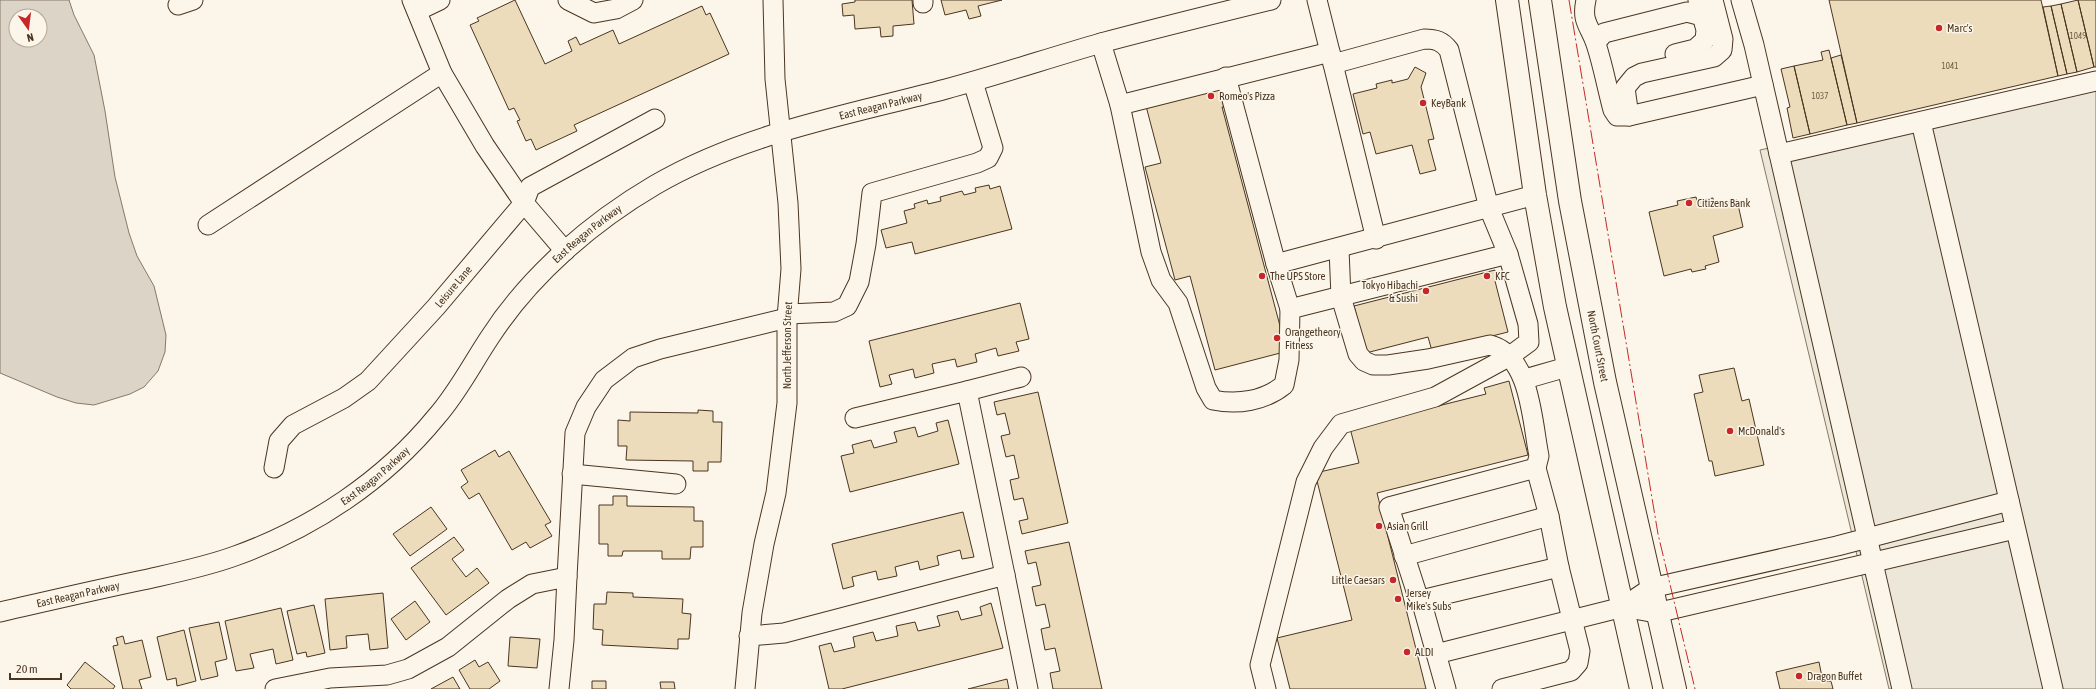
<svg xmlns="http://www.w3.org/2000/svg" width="2096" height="689" viewBox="0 0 2096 689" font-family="'Asap Condensed',sans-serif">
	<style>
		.parking { fill: #ede7d9; stroke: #887966 }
		.water { fill: #dcd4c6; stroke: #887966; fill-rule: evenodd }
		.building { fill: #ecdcbc; stroke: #4a3520 }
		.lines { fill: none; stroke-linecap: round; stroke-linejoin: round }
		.minor-casing { stroke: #4a3520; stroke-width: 21 }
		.major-casing { stroke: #4a3520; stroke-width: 24 }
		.minor { stroke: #fbf6e9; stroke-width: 19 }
		.major { stroke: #fbf6e9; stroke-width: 22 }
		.power { stroke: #c62828; stroke-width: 1; stroke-dasharray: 14 3 2 3; stroke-linecap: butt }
		.poi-dot { fill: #c62828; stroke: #fbf6e9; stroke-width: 1.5 }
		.labels { text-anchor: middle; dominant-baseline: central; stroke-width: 3; stroke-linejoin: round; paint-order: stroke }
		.number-label { font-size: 9px; fill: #725f47 }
		.poi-label { font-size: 11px; fill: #4a3520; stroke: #fbf6e9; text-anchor: start }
		.street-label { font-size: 11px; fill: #4a3520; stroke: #fbf6e9 }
	</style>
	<rect width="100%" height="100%" fill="#fbf6e9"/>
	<path class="parking" d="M2096,73V689H1889L1760,150L1893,121Z"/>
	<path class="water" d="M0,0H69L74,15L94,55L105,111L115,177L129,233L137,256L154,286L166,335L165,352L158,371L144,387L130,394L94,405L76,403L57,397L0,373ZM16,16H40V40H16Z"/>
	<path class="building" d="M515,0L545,64L572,51L568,41L576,37L580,45L613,30L619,44L702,6L706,15L710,13L729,54L574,125L577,131L536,150L531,139L526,141L517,121L520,120L514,108L509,110L470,25L479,21L477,18Z
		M855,0H912L914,24L893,26V36L881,37L880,27L855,29L854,15L843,16L842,4L855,2Z
		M941,0H1002L978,6L981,16L969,19L966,10L945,15Z
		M1829,0H2041L2058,76L1857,123Z
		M2078,0L2094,67L2077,72L2061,4Z
		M2078,0H2096V67H2094Z
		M2061,4L2077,72L2067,74L2051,6Z
		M2051,6L2067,74L2058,76L2043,7Z
		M1829,50L1847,125L1810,134L1794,66L1823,60L1821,52Z
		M1841,55L1857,123L1847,125L1831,58Z
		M1794,66L1810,134L1793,138L1787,108L1790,107L1781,69Z
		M1415,67L1426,73L1421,87L1434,139L1428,140L1436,170L1420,174L1412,145L1376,154L1370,132L1363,134L1353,94L1377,88L1376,84L1392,80V83L1408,79Z
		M1219,87L1224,107H1222L1284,341L1288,351L1215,370L1190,276L1175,280L1145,167L1161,163L1146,106Z
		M989,185L990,189L1000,186L1012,229L915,254L912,242L886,248L881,230L907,223L904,211L915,208L914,204L927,200L928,204L941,201L940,197L962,191L964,195L976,192L975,188Z
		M1696,197L1697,201L1713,198L1714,205L1737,200L1743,227L1713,236L1719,262L1705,266L1706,269L1692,272L1691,269L1664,276L1649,212L1678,205L1677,201Z
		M1495,270L1498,280L1495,281L1508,332L1432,351L1428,337L1366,353L1354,306Z
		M1020,303L1029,339L1016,342L1019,351L998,356L996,348L975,354L977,362L957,367L955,359L932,364L934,373L915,378L913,369L889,375L892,384L880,387L869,341Z
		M1734,368L1742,401L1749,399L1764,465L1715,476L1712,461H1709L1694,394L1703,392L1699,375Z
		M1509,381L1528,455L1377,493L1426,689H1290L1277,638L1352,620L1315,473L1359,463L1350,428L1486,394L1484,388Z
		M1038,392L1068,523L1022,534L1019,521L1028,519L1023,498L1014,500L1010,480L1019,478L1014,455L1006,457L1001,436L1010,434L1005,413L997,415L994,402Z
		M698,410L713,411V422H722L721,462H708V471H693V461L626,460L627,446H618V420L630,421V412L698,413Z
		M948,420L959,464L850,492L841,456L854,453L852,445L871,440L874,448L897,442L894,432L915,427L918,437L938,431L936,423Z
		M495,450L499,457L509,451L551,522L545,525L552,536L530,548L526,542L512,550L479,493L469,499L461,487L468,482L461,470Z
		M613,496H627V506L694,507V521H703V547H691L690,559H662V551H623L622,556H608V544H599V505H613Z
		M431,507L447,529L410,556L393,534Z
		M963,512L974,557L962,559L960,550L937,556L939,565L920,570L918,561L895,567L897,576L878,580L876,571L852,577L854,586L843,589L832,544Z
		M454,537L464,550L452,559L466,577L477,568L489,583L446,615L411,568Z
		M1069,542L1102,689H1053L1050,673L1060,671L1055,648L1045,650L1041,629L1050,627L1045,604L1036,606L1032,587L1041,585L1036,562L1028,564L1025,551Z
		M607,592L633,593V597L683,599L682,613L691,614L689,639H678V649L602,645L603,630L593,629L594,604H606Z
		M383,593L388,648L370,650L368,634L346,636L347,648L330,650L325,599Z
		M415,601L430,622L406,640L391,619Z
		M991,603L1003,648L842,689H829L819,646L831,643L834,652L855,647L853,637L873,632L876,641L898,636L896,626L915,622L918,631L940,626L937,616L958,611L961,620L982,615L980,607Z
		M314,605L325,653L307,657L306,652L297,654L287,611Z
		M281,608L293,660L276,664L273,649L250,654L254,668L236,671L225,621Z
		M219,622L227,659L215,662L218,676L201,680L189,628Z
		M184,630L196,681L177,686L176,678L167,680L157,637Z
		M123,636L125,644L142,640L151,677L139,680L142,689H123L113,646L118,645L116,638Z
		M510,637L540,639L537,668L508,666Z
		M475,660L479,667L488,662L500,681L489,689H470L459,670Z
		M85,662L115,686L113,689H71L67,685Z
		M1819,662L1823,682L1831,681L1833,689H1780L1776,672Z
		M453,677L460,689H431Z
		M1007,679L1009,689H968Z
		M592,681H606V689H592Z
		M660,682H674L675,689H661Z"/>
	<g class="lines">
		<defs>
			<g id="minor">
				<path d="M568,0L594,13L616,9L633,0"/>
				<path d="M923,0V3"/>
				<path d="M1586,0C1581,22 1590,26 1596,44C1603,65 1607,88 1613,110L1617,116H1629L1763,85"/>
				<path d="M1741,0L1754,45L1902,689"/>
				<path d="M178,5L193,0"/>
				<path d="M417,11L440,0"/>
				<path d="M1596,42L1604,33L1687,12L1702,16"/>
				<path d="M1101,43L1120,105L1330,52"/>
				<path d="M1675,54L1695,49L1705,40L1706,30L1698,0"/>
				<path d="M1333,64L1376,239"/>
				<path d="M1226,77L1276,264L1290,309"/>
				<path d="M1120,105L1151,252L1161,280L1178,303L1206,388L1213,400C1238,405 1264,401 1284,385L1289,360L1290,309L1508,254"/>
				<path d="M1629,116L1625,88L1634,77L1642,73L1714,57L1722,50L1723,39L1713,0"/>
				<path d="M1921,122L2053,689"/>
				<path d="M1779,154L2096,81"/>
				<path d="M208,225L442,73"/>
				<path d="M1339,249L1341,297L1358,354L1364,361L1373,365H1388L1428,359L1490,345C1531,356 1532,422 1539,456L1536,468L1549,516L1559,567L1580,651L1578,663L1571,671L1502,689"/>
				<path d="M565,251L524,203L530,187L655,119"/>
				<path d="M1276,264L1535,195"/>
				<path d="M788,314L834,312L847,306L859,282L866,244L872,193L977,163L988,158L993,148L973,82"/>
				<path d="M1525,379L1567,367"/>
				<path d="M967,391L1021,377"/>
				<path d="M855,418L967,391L1005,575"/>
				<path id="s1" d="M274,468L279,441L293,425L344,398L368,381L436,307L524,203L485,146L442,73L412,0"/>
				<path d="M572,474L676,484"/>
				<path d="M1404,556L1549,516"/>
				<path d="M567,577L575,433L586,407L604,380L633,358L660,349L787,318"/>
				<path d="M1421,600L1559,567"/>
				<path d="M1623,607L1656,613L2015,529"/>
				<path id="s2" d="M0,612C48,601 95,590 143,580C174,573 205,567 235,556C313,528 384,481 437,416C458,392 472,364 490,337C530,275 592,222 655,185C744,133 848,115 946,89C998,75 1049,58 1101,43C1157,28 1214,14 1271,0"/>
				<path d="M749,636L784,633L1005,575L1028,689"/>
				<path d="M1436,654L1623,607L1651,588L1837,546L2009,501"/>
				<path d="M275,689L330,678L387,675L408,669L448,647L508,599L532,584L567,577L564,640L559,689"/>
				<path id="s3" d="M745,689L752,613L764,544L776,493L787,403V318L791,269L788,203L775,79L773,0"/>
				<path d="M1266,689L1260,665L1306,482L1323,448L1341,424L1435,397L1510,356L1529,342L1528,324L1508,254L1489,208L1449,50C1442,41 1436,39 1424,39L1333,64L1317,0"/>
				<path d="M1446,689L1421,600L1417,594L1389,507L1536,468"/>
			</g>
			<g id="major">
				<path d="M1507,0L1535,195L1555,307L1641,689"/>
				<path id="s4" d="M1540,0L1570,201L1605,382L1675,689"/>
			</g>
		</defs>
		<use href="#minor" class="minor-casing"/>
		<use href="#major" class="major-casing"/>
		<use href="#minor" class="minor"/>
		<use href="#major" class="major"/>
		<path class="power" d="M1569,0L1658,534L1695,689"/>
	</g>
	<g class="poi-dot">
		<circle cx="1939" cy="28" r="4"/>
		<circle cx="1211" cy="96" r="4"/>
		<circle cx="1423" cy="103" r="4"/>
		<circle cx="1689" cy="203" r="4"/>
		<circle cx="1262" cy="276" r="4"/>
		<circle cx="1487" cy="276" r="4"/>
		<circle cx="1426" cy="291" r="4"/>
		<circle cx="1277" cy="338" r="4"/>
		<circle cx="1730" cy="431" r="4"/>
		<circle cx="1379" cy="526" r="4"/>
		<circle cx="1393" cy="580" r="4"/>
		<circle cx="1398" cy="599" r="4"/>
		<circle cx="1407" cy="652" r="4"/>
		<circle cx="1799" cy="676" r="4"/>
	</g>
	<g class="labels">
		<g class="number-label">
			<text x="2078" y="36">1049</text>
			<text x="1950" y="66">1041</text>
			<text x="1820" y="96">1037</text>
		</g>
		<g class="poi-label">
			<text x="1947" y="28">Marc's</text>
			<text x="1219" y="96">Romeo's Pizza</text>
			<text x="1431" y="103">KeyBank</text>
			<text x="1697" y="203">Citizens Bank</text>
			<text x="1270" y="276">The UPS Store</text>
			<text x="1495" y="276">KFC</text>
			<text x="1418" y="285" text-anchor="end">Tokyo Hibachi<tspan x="1418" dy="13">&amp; Sushi</tspan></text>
			<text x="1285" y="332">Orangetheory<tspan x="1285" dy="13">Fitness</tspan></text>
			<text x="1738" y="431">McDonald's</text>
			<text x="1387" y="526">Asian Grill</text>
			<text x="1385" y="580" text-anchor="end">Little Caesars</text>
			<text x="1406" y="593">Jersey<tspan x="1406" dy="13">Mike's Subs</tspan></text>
			<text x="1415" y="652">ALDI</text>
			<text x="1807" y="676">Dragon Buffet</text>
		</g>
		<g class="street-label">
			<text stroke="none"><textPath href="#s2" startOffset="1052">East Reagan Parkway</textPath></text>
			<text stroke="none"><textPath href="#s2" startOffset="728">East Reagan Parkway</textPath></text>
			<text stroke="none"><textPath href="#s1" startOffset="263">Leisure Lane</textPath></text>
			<text stroke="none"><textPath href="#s3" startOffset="347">North Jefferson Street</textPath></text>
			<text stroke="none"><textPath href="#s4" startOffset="351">North Court Street</textPath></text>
			<text stroke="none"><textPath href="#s2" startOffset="404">East Reagan Parkway</textPath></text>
			<text stroke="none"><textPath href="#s2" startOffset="80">East Reagan Parkway</textPath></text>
		</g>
	</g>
	<g transform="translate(28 28) rotate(166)"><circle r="19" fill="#fbf6e9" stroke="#b4a999"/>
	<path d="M0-3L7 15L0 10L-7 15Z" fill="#c62828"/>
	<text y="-6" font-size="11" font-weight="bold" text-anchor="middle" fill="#4a3520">N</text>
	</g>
	<path d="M10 673v6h51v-6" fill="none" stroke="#4a3520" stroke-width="2"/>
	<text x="16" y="673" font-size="12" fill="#4a3520" stroke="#fbf6e9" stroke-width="3" paint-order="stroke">20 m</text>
</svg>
